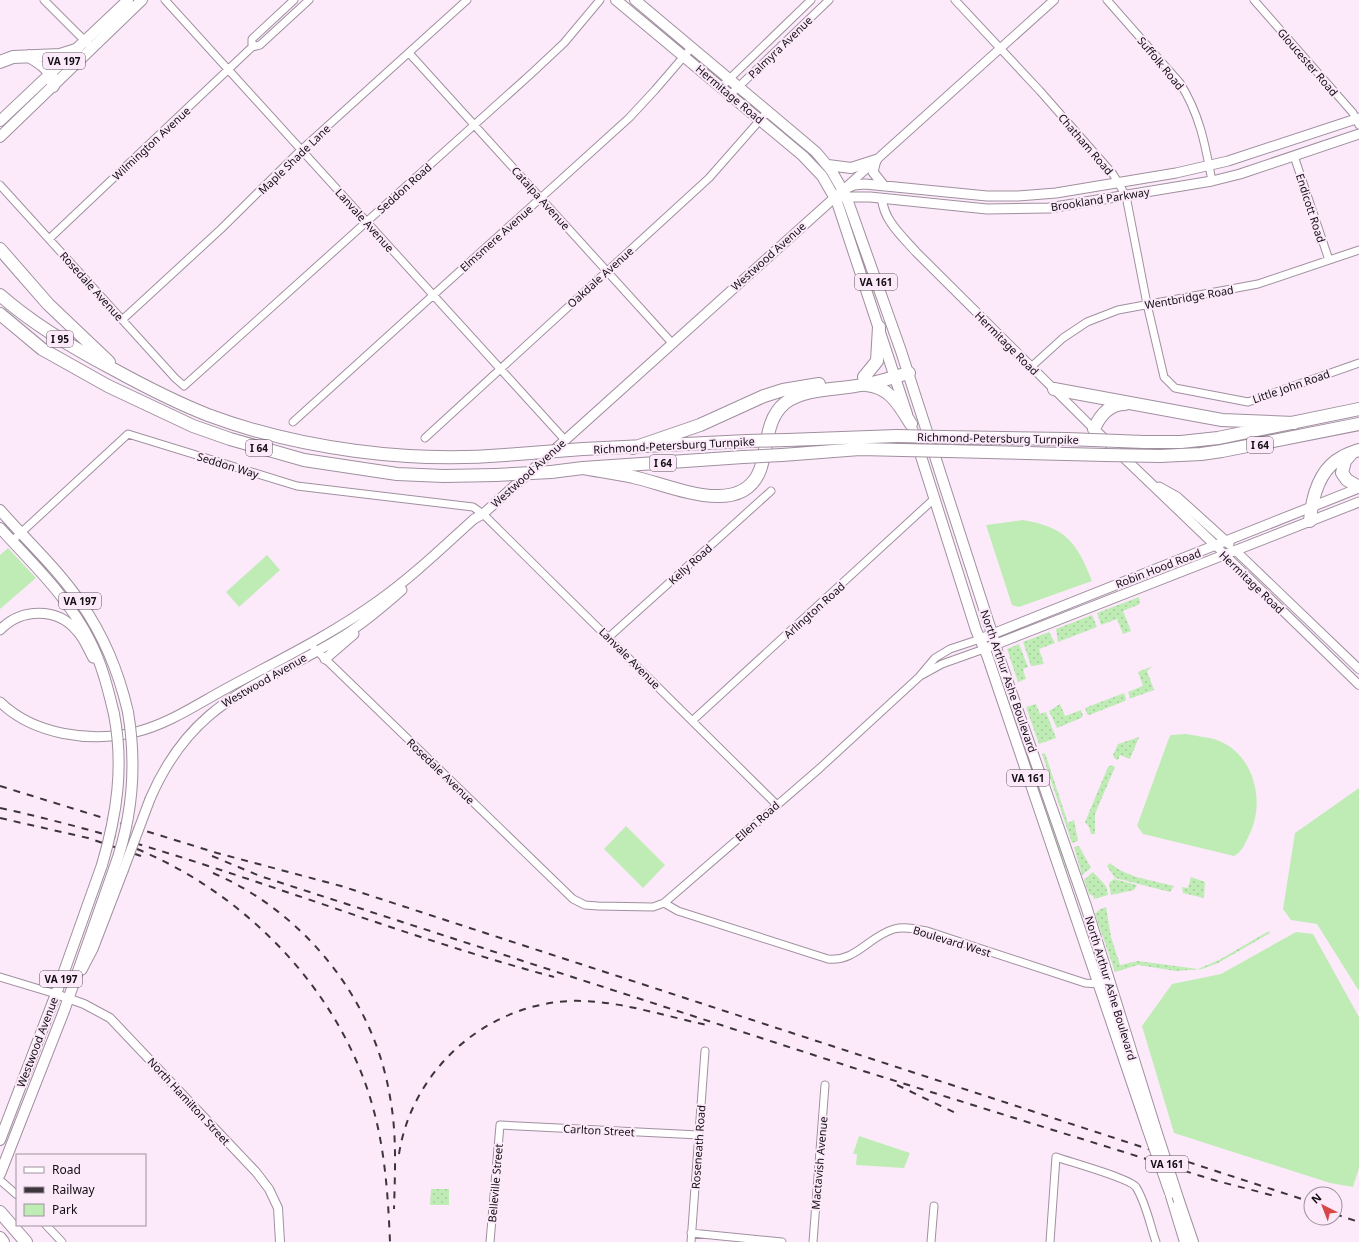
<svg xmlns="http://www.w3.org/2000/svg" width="1359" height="1242" viewBox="0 0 1359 1242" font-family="'Noto Sans',sans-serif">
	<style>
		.grass { fill: url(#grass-dots) }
		.park { fill: #bfecb5 }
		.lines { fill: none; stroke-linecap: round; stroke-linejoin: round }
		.minor-casing { stroke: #a0909f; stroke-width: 9 }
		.tertiary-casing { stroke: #a0909f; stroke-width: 10 }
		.secondary-casing { stroke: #a0909f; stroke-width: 11 }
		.primary-casing { stroke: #a0909f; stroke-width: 12 }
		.motorway-casing { stroke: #a0909f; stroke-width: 14 }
		.minor { stroke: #fff; stroke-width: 7 }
		.tertiary { stroke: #fff; stroke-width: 8 }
		.secondary { stroke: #fff; stroke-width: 9 }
		.primary { stroke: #fff; stroke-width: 10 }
		.motorway { stroke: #fff; stroke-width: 12 }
		.rail { stroke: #3d353c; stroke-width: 2; stroke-dasharray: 7 7; stroke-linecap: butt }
		.secondary-bridge-casing { stroke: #a0909f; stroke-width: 11; stroke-linecap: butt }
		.primary-bridge-casing { stroke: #a0909f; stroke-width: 12; stroke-linecap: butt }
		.motorway-bridge-casing { stroke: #a0909f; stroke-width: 14; stroke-linecap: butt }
		.secondary-bridge { stroke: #fff; stroke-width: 9 }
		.primary-bridge { stroke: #fff; stroke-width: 10 }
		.motorway-bridge { stroke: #fff; stroke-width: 12 }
		.labels { text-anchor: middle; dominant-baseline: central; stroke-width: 4; stroke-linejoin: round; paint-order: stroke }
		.shield { fill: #fceafb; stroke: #584f58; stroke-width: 1 }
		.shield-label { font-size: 10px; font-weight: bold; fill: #120d12 }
		.street-label { font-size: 11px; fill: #120d12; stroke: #fceafb }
	</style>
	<defs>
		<pattern id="grass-dots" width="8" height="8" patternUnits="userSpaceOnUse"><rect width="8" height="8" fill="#bfecb5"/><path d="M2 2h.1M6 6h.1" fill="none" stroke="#a3c99b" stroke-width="1.8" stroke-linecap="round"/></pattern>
	</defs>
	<rect width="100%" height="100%" fill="#fceafb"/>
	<path class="grass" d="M1139,597L1140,604L1123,611L1131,631L1123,634L1117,619L1101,625L1097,613Z
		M1092,615L1097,627L1058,642L1056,629Z
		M1049,632L1055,643L1039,649L1044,664L1031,666L1023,642Z
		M1019,644L1028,667L1023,669L1026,679L1018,682L1007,649Z
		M1153,666L1147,671L1154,690L1132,698H1130L1128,692L1143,686L1138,672Z
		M1124,693L1126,699L1125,701L1089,715L1087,714L1085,708Z
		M1036,704L1040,714L1046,712L1056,738L1039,744L1026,707Z
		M1060,704L1065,716L1081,710L1083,716L1081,718L1057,728L1049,711Z
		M1139,737L1130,759L1120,755L1118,760L1115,759L1113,755L1118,744Z
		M1045,753L1068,823L1074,820L1078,841L1072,843L1042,754Z
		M1028,762H1030L1041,798L1062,848L1072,883L1042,808Z
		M1112,765L1115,767L1095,814V834H1091L1089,827L1085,822L1108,767Z
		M1079,846L1091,868L1082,875L1074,847Z
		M1110,863C1127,878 1152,880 1174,886L1170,892L1115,878L1107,866Z
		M1093,872L1106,886L1108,895L1094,899L1093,896L1089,894L1084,880Z
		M1191,877L1205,882L1204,898L1183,893L1182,887L1188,888Z
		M1114,879L1137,885L1134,890L1111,895L1109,883Z
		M1106,907L1111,937L1120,965L1138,961L1198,969L1219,960L1269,931L1270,933L1218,963L1202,969L1176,971L1138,965L1115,972L1095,914L1100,909Z
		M431,1189H449V1205H430Z"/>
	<path class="park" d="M1023,520C1065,527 1077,542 1092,581L1019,607L1012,605L986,525Z
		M8,548L36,578L0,609V555Z
		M267,555L280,570L239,607L226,592Z
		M1186,734C1196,736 1207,737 1217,740C1253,753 1265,799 1251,831C1247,839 1243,852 1234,856L1143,834L1137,826L1169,738L1171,735Z
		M1359,788V991L1317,924L1291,920L1283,909L1295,833Z
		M626,826L665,865L643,888L604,849Z
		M1296,932L1313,934L1359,1017V1168L1353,1187L1330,1183L1174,1133L1142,1026L1172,984L1221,974Z
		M859,1136L910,1153L904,1168L856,1165L857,1154H853Z"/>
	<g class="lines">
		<defs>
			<path id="minor" d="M44,0L88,44
				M165,0L565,440
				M955,0L1040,91L1113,174L1126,196L1147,304L1164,377L1175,388L1248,402L1359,363
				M1107,0L1180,83C1200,115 1205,144 1212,181
				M1254,0L1353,113L1359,125
				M252,47V39L294,0
				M409,53L672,343
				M721,87L811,0
				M730,95L829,0
				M1294,156L1329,260
				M0,185L175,378L184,386L532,73L564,43L600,0
				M49,239L252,47L260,45L309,0
				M122,320L221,229L301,150L467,0
				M1031,367L1063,338L1087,322L1118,310L1258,284L1359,250
				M293,422L629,118L655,90L692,47
				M425,438L709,178L768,111
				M12,541L128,434L297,486L473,507L483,514L776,804
				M609,637L771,491
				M314,648L573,899L585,905L598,906L653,907L664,903L820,768L919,677L935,658L950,649L980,639
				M922,675L942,664L984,649
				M692,721L935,498
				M664,903L678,911L828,959C856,962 869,936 894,929C905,926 916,929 927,931L1085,983L1098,984L1102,982
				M0,977L56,994
				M0,1180L17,1195
				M46,1225L62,1242
				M691,1233L782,1242
				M490,1242L500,1125L699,1135
				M691,1242L705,1051
				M813,1242L825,1085
				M931,1242L934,1206
				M1050,1242L1056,1157C1070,1162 1129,1178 1136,1187C1146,1203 1150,1225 1156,1242"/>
			<path id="tertiary" d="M845,188L1054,0
				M882,199C884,221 902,236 916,252L1094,429
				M1216,546L1359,685
				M1235,550L1359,669
				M56,994L84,1004L110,1018L256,1172L269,1189L278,1208L280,1242"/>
			<path id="secondary" d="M876,160L873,172L884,186
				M841,197H870L987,209L1049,208L1212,181L1240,174L1359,134
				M1094,429L1216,546
				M1159,487L1177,497L1229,544
				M0,630C21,608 57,607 77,631C84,638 88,649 93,658
				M980,639L1359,488
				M984,649L1359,502
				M325,659L354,634
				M0,702C34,735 91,743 136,732C169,724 199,703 229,687C279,660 331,635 378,601C412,577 443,547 474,519L483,514L843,190L854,185L865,184L987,196H1018L1056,193L1176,173L1228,161L1359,118
				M150,799C194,697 259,688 345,635C365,622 384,606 402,590
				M82,970L93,949L123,871"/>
			<path id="primary" d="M616,0L803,156L822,176L837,202L907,414
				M635,0L816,152L831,170L846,196L901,351L990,627L998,654L1086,906L1155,1127
				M0,121L128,0
				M0,137L142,0
				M828,165L851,168L876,160
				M913,431L976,630L987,655L1147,1127
				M0,510C27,541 58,569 81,603C104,636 119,673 128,712
				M0,528C32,563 69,598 90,641C102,664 108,689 114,714
				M0,1140L56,994L102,865
				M0,1174L64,1011L114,869
				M1171,1196L1185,1242
				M1179,1201L1193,1242"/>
			<path id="motorway" d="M29,56C41,63 53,70 53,86
				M0,62L13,57L60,55L76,50
				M0,249L48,304L109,362
				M0,295C34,325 73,348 113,369C144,386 175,402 208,415C299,449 409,463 505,455
				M0,314L42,349L108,386L193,426L230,439L304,460L397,474L444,476L496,475
				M864,377L877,361L879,327
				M866,385C890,387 899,405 911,424
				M1054,389L1222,420L1294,423
				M1094,429C1100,415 1109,404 1125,404
				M943,437L1067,439
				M787,440L897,436
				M1144,442H1181L1218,438L1359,409
				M633,448L700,425L764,396L783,390L819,384
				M583,449L747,441
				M948,451L1106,455
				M1351,454L1345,461L1342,473L1347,480L1359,487
				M782,455L860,449L903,450
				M1160,456L1201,454L1222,451L1359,424
				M583,468C599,471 617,473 633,477C668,484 741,520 760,470C768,449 765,419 785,403C805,388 838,390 861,385C877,383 893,377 909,373
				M551,472L583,468L743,457
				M1310,521C1312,498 1319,469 1342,457C1347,454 1353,452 1359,450
				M0,1212L26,1242
				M0,1238L3,1242"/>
		</defs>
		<use href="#minor" class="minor-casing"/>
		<use href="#tertiary" class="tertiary-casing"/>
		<use href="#secondary" class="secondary-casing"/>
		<use href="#primary" class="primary-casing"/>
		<use href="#motorway" class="motorway-casing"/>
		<use href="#minor" class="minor"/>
		<use href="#tertiary" class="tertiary"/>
		<use href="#secondary" class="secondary"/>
		<use href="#primary" class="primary"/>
		<use href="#motorway" class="motorway"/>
		<path class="rail" d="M0,786L217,853L341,886L1311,1202
			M0,808C189,849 368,927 554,977
			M0,818L88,838L141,856
			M137,849C246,894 339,990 372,1104C385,1149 388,1195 390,1242
			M212,856L260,876L857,1069L1217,1181L1275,1196
			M213,873C304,912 374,999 390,1097C397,1134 395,1172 394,1209
			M897,1085L960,1115
			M399,1154C412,1070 485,1005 570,1001C614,999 664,1016 707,1025
			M1335,1214L1359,1222"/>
		<defs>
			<path id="secondary-bridge" d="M123,871L150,799"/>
			<path id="primary-bridge" d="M102,865C117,814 124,766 114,714
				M114,869C133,817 137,766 128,712
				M1147,1127L1170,1193
				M1155,1127L1179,1201"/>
			<path id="motorway-bridge" d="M897,436L943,437
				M1067,439L1144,442
				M747,441L787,440
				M903,450L948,451
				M505,455L583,449
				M1106,455L1160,456
				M743,457L782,455
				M496,475L551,472"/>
		</defs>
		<use href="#secondary-bridge" class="secondary-bridge-casing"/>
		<use href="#primary-bridge" class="primary-bridge-casing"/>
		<use href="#motorway-bridge" class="motorway-bridge-casing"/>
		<use href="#secondary-bridge" class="secondary-bridge"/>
		<use href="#primary-bridge" class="primary-bridge"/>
		<use href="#motorway-bridge" class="motorway-bridge"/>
	</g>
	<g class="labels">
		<g class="shield">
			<rect x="43" y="53" width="42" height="16" rx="3"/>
			<rect x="855" y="274" width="42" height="16" rx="3"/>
			<rect x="47" y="331" width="26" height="16" rx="3"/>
			<rect x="1247" y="437" width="26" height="16" rx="3"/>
			<rect x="246" y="440" width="26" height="16" rx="3"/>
			<rect x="650" y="455" width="26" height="16" rx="3"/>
			<rect x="59" y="593" width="42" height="16" rx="3"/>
			<rect x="1007" y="770" width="42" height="16" rx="3"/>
			<rect x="40" y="971" width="42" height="16" rx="3"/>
			<rect x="1146" y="1156" width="42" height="16" rx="3"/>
		</g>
		<g class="shield-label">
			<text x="64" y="61">VA 197</text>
			<text x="876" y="282">VA 161</text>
			<text x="60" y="339">I 95</text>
			<text x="1260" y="445">I 64</text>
			<text x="259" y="448">I 64</text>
			<text x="663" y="463">I 64</text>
			<text x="80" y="601">VA 197</text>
			<text x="1028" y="778">VA 161</text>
			<text x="61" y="979">VA 197</text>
			<text x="1167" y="1164">VA 161</text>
		</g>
		<g class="street-label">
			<text transform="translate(780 47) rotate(-44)">Palmyra Avenue</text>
			<text transform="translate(1308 62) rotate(49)">Gloucester Road</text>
			<text transform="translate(1161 63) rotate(50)">Suffolk Road</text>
			<text transform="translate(730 94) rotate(40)">Hermitage Road</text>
			<text transform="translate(151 143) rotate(-43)">Wilmington Avenue</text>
			<text transform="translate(1086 144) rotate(49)">Chatham Road</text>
			<text transform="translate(294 159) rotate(-44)">Maple Shade Lane</text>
			<text transform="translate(404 188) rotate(-42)">Seddon Road</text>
			<text transform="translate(541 198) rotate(48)">Catalpa Avenue</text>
			<text transform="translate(1100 199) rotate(-9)">Brookland Parkway</text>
			<text transform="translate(1311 208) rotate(72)">Endicott Road</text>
			<text transform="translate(365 220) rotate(48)">Lanvale Avenue</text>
			<text transform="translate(496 238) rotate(-42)">Elmsmere Avenue</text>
			<text transform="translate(768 256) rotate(-42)">Westwood Avenue</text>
			<text transform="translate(600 277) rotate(-42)">Oakdale Avenue</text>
			<text transform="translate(92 286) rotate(48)">Rosedale Avenue</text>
			<text transform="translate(1189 297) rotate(-10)">Wentbridge Road</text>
			<text transform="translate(1007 343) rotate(45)">Hermitage Road</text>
			<text transform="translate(1291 386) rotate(-19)">Little John Road</text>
			<text transform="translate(998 438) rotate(1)">Richmond-Petersburg Turnpike</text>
			<text transform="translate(674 445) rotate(-3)">Richmond-Petersburg Turnpike</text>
			<text transform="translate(228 465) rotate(17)">Seddon Way</text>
			<text transform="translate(528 473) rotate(-42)">Westwood Avenue</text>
			<text transform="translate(690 564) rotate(-42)">Kelly Road</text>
			<text transform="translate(1158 568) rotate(-21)">Robin Hood Road</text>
			<text transform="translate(1252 582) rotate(44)">Hermitage Road</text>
			<text transform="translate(814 610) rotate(-42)">Arlington Road</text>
			<text transform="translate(630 658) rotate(45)">Lanvale Avenue</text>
			<text transform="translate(264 680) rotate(-30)">Westwood Avenue</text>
			<text transform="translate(1009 681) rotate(71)">North Arthur Ashe Boulevard</text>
			<text transform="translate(441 771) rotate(44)">Rosedale Avenue</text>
			<text transform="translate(757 821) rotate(-41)">Ellen Road</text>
			<text transform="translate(952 941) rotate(17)">Boulevard West</text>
			<text transform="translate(1111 988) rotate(73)">North Arthur Ashe Boulevard</text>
			<text transform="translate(37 1042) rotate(-69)">Westwood Avenue</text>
			<text transform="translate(189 1101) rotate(47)">North Hamilton Street</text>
			<text transform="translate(599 1130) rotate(3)">Carlton Street</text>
			<text transform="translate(698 1147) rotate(-86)">Roseneath Road</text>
			<text transform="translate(819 1163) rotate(-85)">Mactavish Avenue</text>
			<text transform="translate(495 1183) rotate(-85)">Belleville Street</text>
		</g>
	</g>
	<rect x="16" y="1154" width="130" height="72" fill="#fceafb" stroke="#9e929e"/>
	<rect x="24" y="1167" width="20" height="6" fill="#ffffff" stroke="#9e929e"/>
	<text x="52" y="1174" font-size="12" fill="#120d12">Road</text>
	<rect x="24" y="1187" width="20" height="6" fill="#3d353c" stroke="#9e929e"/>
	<text x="52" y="1194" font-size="12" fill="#120d12">Railway</text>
	<rect x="24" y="1204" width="20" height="12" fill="#bfecb5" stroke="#9e929e"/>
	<text x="52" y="1214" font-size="12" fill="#120d12">Park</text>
	<g transform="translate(1323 1206) rotate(318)"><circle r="19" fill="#fceafb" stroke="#9e929e"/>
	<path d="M0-3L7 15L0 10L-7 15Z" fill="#d64745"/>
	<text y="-6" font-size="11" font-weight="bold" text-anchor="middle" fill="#120d12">N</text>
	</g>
</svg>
